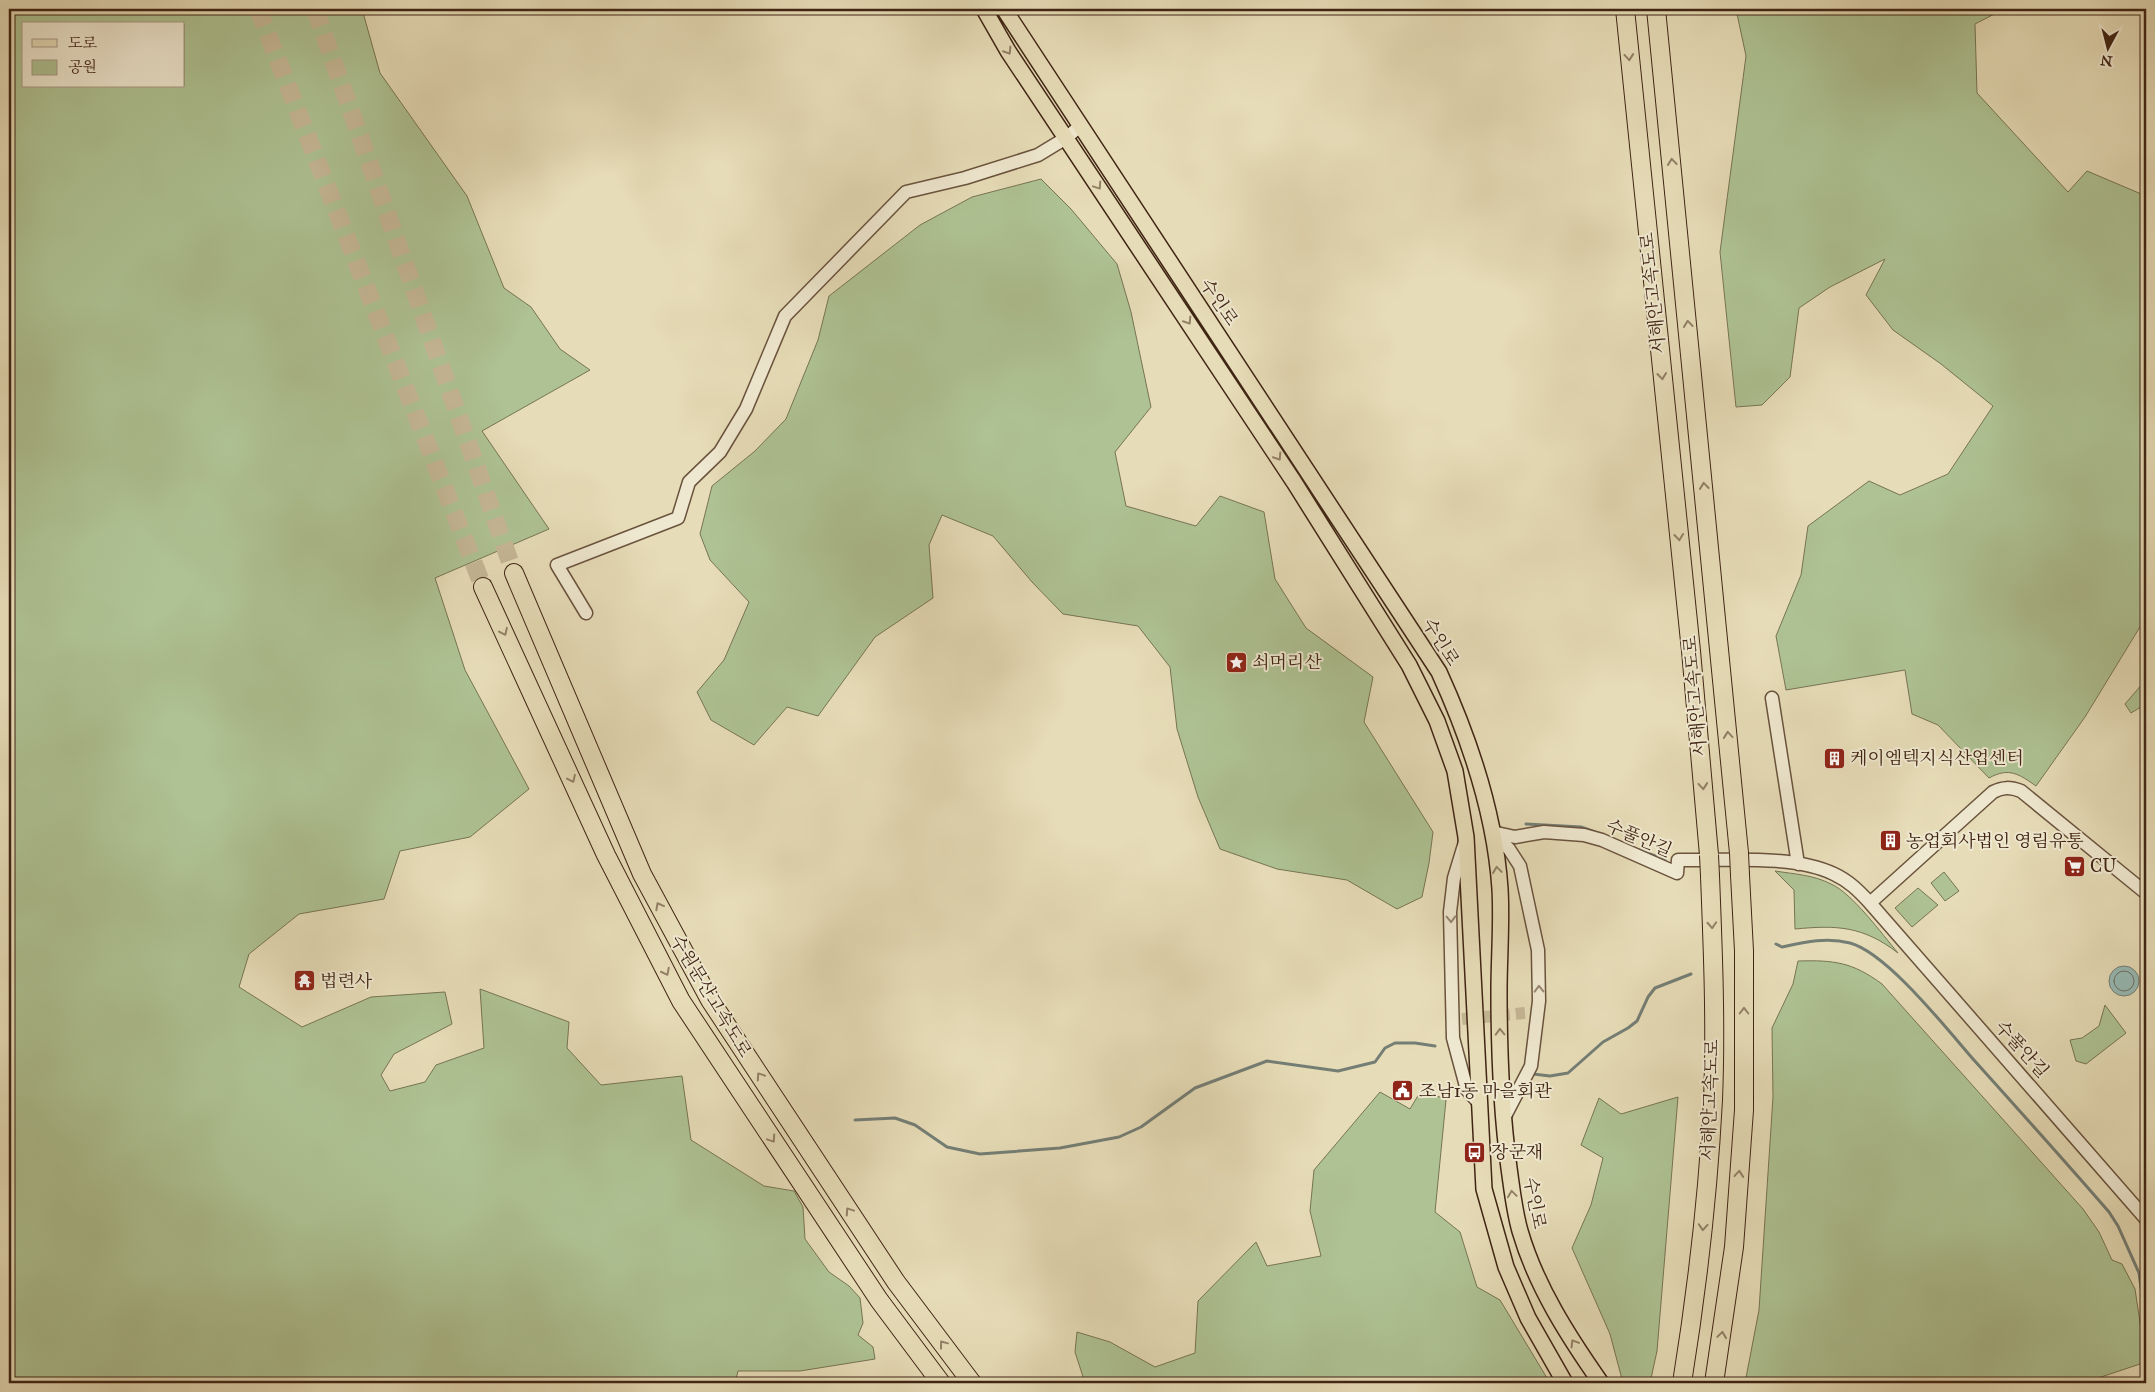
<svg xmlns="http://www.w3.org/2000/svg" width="2155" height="1392" viewBox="0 0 2155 1392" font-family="'IM FELL Great Primer','Noto Serif KR',serif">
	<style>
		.green { fill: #aec293; stroke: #777454; fill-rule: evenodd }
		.water { fill: #97bab5; stroke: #747e75 }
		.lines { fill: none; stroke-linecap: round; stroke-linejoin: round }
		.shore { stroke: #6c7064; stroke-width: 1 }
		.stream { stroke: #747e75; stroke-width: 3 }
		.minor-tunnel { stroke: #c5b796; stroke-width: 12; stroke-dasharray: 12 6; stroke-linecap: butt }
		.highway-tunnel { stroke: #c5b796; stroke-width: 18; stroke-dasharray: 18 9; stroke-linecap: butt }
		.minor-casing { stroke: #6a533d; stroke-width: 15 }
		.major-casing { stroke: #402514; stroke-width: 18 }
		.highway-casing { stroke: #402514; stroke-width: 20 }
		.minor { stroke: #efe8d0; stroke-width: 12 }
		.major { stroke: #e6dcb7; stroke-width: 15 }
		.highway { stroke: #e6dcb7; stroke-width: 18 }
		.highway-bridge-casing { stroke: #402514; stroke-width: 20; stroke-linecap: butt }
		.highway-bridge { stroke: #e6dcb7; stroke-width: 18 }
		.oneway { stroke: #938066 }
		.oneway2 { stroke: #988672 }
		.labels { text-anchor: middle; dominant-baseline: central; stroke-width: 4; stroke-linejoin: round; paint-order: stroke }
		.street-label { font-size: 18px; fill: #402514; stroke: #efe8d0 }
		.poi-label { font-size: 18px; fill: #402514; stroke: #efe8d0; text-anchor: start }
	</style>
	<rect width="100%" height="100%" fill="#e6dcb7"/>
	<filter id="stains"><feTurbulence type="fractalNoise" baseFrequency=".004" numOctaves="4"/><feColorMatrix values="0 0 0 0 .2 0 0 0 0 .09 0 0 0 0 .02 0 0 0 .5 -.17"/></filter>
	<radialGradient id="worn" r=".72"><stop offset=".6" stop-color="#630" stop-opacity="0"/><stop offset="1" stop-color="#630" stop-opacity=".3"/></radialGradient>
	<path class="green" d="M9,9H362L380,73L467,196L504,288L531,307L560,349L590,370L482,431L549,529L435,578L465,670L529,789L470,837L400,851L384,899L299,914L249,954L239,987L302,1027L371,997L445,992L452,1024L394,1054L381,1075L390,1091L425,1082L436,1065L484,1048L480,989L569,1022L567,1048L601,1085L682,1076L691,1140L764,1186L794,1191L803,1207L805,1239L829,1272L849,1286L860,1298L863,1323L858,1335L873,1347L875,1359L800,1371H738L735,1383H9ZM24,24H184V86H24Z
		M1736,9H2004L1975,24L1977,93L2068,192L2087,171L2146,196V617L2085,717L2036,786C2019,774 2009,767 1989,778L1938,725L1912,714L1905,670L1786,690L1776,636L1801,575L1808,526L1869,481L1900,495L1948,474L1993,406L1941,364L1893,330L1866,295L1885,259L1830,287L1799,308L1790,377L1762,405L1736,407L1720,252L1746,56Z
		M1041,179L1071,209L1117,264L1131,312L1151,407L1115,452L1126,506L1196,526L1220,496L1264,512L1275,579L1306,628L1373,677L1364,722L1433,832L1429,863L1422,897L1397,909L1347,880L1277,869L1220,849L1198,797L1177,729L1170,667L1138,626L1063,614L1032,582L993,536L942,515L929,545L933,598L875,637L818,716L787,707L754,745L711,720L697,692L724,660L749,602L710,560L700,534L712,486L755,451L786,419L818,340L829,296L920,225L972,197Z
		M2143,683H2146V704L2131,713L2125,704Z
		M1775,871C1794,874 1814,875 1831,884C1852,893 1882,934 1898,953C1863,926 1837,925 1795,929L1794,890Z
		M1944,872L1959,891L1945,901L1931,883Z
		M1918,888L1938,905L1912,927L1895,908Z
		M1798,961C1834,960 1852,962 1882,984L2083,1209L2099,1232L2112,1260L2122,1264L2135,1289L2146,1362L2083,1383H1745L1759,1310L1773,1097L1772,1028L1793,984Z
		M2105,1005L2126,1033L2086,1064L2076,1061L2070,1040L2082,1038L2099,1026Z
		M1422,1089L1446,1100L1435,1212L1460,1232L1477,1287L1500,1300L1550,1383H1085L1075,1352L1077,1332L1110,1342L1155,1367L1195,1353L1198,1301L1256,1242L1267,1266L1321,1256L1310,1211L1314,1170L1380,1092L1410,1109Z
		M1678,1097L1657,1351L1650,1383H1623L1610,1334L1572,1248L1591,1205L1603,1158L1581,1145L1599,1098L1621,1114Z"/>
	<path class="water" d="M2109 981a15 15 0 1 1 30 0a15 15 0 1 1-30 0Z"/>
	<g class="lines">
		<path class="shore" d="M2114 981a10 10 0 1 1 20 0a10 10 0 1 1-20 0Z"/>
		<path class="stream" d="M1526,824L1581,827L1595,832
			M1640,850L1665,860
			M1776,944L1782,947C1805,942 1827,937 1850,943C1887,953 1946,1028 1973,1059C2018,1109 2064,1160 2109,1212L2118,1226L2139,1273L2146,1324
			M1533,1074L1550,1076L1568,1073L1603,1042L1628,1028L1637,1021L1648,997L1655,988L1691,974
			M855,1120L895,1118L915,1125L947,1147L980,1154L1060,1148L1119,1137L1141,1127L1195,1088L1267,1061L1338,1071L1375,1062L1385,1048L1395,1043H1415L1435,1046"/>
		<path class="minor-tunnel" d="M1462,1019L1525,1013"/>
		<path class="highway-tunnel" d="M258,9L483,587
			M315,9L514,573"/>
		<defs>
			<path id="minor" d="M586,613L557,565L678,518L689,482L720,452L746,409L785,316L906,192L965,178L1038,155L1066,138L1080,126
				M1772,698L1798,864
				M1492,832L1515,837L1544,832L1584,835L1602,840L1677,873L1678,860C1724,861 1793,854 1834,874C1849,881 1859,891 1870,903L2146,1219
				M1492,832L1509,849L1520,866L1538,950L1539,1001L1531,1066L1504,1118
				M1465,842L1454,878L1450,912L1453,1038L1467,1090L1479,1103
				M1870,903L1993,792C2003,787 2010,787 2021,791L2146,893"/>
			<path id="major" d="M984,9L1008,51L1294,482L1409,665L1437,721L1455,771L1466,837L1484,1189L1506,1267L1528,1318L1565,1383
				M1004,9L1439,672C1470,740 1495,813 1500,889C1502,922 1499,957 1499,991C1499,1049 1501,1109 1509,1168C1512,1189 1514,1210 1520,1231C1536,1286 1568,1336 1601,1383"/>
			<path id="highway" d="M1625,9L1691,651L1709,855
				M1656,9L1739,853
				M514,573L642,874L710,1000L896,1282L972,1383
				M483,587L606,855L681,1001L879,1300L941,1383
				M1682,1383C1697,1290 1708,1195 1713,1100C1716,1026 1713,951 1710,876
				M1714,1383L1734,1247L1744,1110V951L1740,875"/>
		</defs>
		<use href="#minor" class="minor-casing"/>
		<use href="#major" class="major-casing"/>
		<use href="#highway" class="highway-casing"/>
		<use href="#minor" class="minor"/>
		<use href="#major" class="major"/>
		<use href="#highway" class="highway"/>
		<defs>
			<path id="highway-bridge" d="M1739,853L1740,875
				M1709,855L1710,876"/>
		</defs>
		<use href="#highway-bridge" class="highway-bridge-casing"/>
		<use href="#highway-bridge" class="highway-bridge"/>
	</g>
	<defs><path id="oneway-chevron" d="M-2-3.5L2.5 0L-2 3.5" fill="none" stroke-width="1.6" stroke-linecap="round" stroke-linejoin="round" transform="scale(1.25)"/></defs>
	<g class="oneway">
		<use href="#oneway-chevron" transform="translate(1008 51) rotate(58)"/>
		<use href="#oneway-chevron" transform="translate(1629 57) rotate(85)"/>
		<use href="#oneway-chevron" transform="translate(1672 162) rotate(-96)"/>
		<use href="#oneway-chevron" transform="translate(1098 186) rotate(56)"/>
		<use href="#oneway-chevron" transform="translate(1188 321) rotate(57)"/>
		<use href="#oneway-chevron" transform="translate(1688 324) rotate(-96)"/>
		<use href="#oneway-chevron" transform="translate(1662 376) rotate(84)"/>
		<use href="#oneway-chevron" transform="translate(1278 457) rotate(57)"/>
		<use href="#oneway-chevron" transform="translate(1704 486) rotate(-96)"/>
		<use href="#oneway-chevron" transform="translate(1679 537) rotate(84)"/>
		<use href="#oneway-chevron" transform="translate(504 632) rotate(65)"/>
		<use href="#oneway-chevron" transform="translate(1728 735) rotate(-95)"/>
		<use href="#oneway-chevron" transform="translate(572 779) rotate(65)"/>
		<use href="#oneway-chevron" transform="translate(1703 786) rotate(85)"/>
		<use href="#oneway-chevron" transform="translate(1497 870) rotate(-98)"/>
		<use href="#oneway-chevron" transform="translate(659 906) rotate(-118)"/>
		<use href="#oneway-chevron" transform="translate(1712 925) rotate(87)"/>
		<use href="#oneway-chevron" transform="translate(666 972) rotate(63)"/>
		<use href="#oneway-chevron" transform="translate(1744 1011) rotate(-90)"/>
		<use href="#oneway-chevron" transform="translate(1500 1032) rotate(-92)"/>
		<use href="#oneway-chevron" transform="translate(760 1076) rotate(-124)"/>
		<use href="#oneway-chevron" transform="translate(772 1139) rotate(56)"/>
		<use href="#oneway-chevron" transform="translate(1739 1174) rotate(-85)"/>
		<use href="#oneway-chevron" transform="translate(1512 1194) rotate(-98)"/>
		<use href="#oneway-chevron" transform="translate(849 1211) rotate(-124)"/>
		<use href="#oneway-chevron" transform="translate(1703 1227) rotate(94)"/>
		<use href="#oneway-chevron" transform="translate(1722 1335) rotate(-82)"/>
		<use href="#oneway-chevron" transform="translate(1574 1343) rotate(-121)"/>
		<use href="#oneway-chevron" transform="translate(943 1344) rotate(-127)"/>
	</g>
	<g class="oneway2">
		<use href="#oneway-chevron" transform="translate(1451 919) rotate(88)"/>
		<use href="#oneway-chevron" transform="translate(1539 989) rotate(-91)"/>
	</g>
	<defs>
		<symbol id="sight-square" viewBox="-11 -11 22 22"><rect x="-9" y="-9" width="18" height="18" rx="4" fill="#8f2418" stroke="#efe8d0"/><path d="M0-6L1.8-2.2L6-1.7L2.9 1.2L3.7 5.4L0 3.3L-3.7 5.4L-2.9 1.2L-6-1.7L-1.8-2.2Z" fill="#fff"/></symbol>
		<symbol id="building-square" viewBox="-11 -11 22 22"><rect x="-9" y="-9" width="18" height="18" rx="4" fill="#8f2418" stroke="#efe8d0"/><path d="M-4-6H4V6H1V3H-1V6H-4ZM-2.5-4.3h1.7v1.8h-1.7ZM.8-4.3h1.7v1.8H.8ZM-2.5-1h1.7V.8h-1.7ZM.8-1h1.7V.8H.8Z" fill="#fff"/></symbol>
		<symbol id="supermarket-square" viewBox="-11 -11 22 22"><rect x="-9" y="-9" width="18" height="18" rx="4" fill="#8f2418" stroke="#efe8d0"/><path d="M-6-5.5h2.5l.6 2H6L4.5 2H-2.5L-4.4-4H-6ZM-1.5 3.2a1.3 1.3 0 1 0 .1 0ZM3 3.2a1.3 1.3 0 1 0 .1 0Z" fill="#fff"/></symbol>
		<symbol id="temple-square" viewBox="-11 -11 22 22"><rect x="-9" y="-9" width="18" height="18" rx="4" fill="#8f2418" stroke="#efe8d0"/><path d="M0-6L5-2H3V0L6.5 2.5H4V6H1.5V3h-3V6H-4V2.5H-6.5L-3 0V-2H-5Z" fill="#fff"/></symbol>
		<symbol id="civic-square" viewBox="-11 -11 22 22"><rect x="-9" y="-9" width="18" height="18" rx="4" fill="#8f2418" stroke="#efe8d0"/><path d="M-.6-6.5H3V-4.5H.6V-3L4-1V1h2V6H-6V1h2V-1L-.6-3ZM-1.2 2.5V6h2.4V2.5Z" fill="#fff"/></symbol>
		<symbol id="bus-square" viewBox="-11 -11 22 22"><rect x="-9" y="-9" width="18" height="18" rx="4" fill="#8f2418" stroke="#efe8d0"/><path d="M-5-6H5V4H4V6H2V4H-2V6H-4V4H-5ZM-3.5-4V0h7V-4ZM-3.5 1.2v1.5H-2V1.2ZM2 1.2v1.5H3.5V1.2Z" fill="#fff"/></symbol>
	</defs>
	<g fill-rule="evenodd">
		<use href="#sight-square" x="1224" y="650" width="25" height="25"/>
		<use href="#building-square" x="1822" y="746" width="25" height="25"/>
		<use href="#building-square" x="1878" y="828" width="25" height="25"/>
		<use href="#supermarket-square" x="2062" y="854" width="25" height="25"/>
		<use href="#temple-square" x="292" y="968" width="25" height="25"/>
		<use href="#civic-square" x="1390" y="1078" width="25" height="25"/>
		<use href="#bus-square" x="1462" y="1140" width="25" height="25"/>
	</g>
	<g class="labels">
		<g class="street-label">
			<text transform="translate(1653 293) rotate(-96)">서해안고속도로</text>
			<text transform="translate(1219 302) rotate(56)">수인로</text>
			<text transform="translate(1441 642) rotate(58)">수인로</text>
			<text transform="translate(1695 696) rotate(-95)">서해안고속도로</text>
			<text transform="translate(1639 838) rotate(23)">수풀안길</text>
			<text transform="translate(711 996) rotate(59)">수원문산고속도로</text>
			<text transform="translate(2022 1049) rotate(48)">수풀안길</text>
			<text transform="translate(1710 1100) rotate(-88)">서해안고속도로</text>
			<text transform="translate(1535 1203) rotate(79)">수인로</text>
		</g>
		<g class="poi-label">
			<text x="1252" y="662">쇠머리산</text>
			<text x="1850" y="758">케이엠텍지식산업센터</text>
			<text x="1906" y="841">농업회사법인 영림유통</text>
			<text x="2090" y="866">CU</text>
			<text x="320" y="981">법련사</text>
			<text x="1419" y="1091">조남1동 마을회관</text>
			<text x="1491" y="1152">장군재</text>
		</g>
	</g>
	<rect width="2155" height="1392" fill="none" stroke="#e6dcb7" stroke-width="30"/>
	<rect x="10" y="10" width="2135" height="1372" fill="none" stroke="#402514" stroke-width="2.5"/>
	<rect x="15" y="15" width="2125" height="1362" fill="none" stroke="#402514"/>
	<rect x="22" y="22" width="162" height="65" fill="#efe8d0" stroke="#a99a85"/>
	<rect x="32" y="39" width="25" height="8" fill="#e6dcb7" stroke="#a99a85"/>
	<text x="68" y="48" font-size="15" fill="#402514">도로</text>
	<rect x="32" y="60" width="25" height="15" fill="#aec293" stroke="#a99a85"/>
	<text x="68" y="72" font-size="15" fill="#402514">공원</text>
	<g transform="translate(2108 48) rotate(187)" stroke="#efe8d0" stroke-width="4" paint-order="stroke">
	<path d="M0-4L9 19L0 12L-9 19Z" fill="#402514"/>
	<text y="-8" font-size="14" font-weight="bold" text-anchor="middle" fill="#402514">N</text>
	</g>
	<rect width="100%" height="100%" filter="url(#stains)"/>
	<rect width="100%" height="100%" fill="url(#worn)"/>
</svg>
